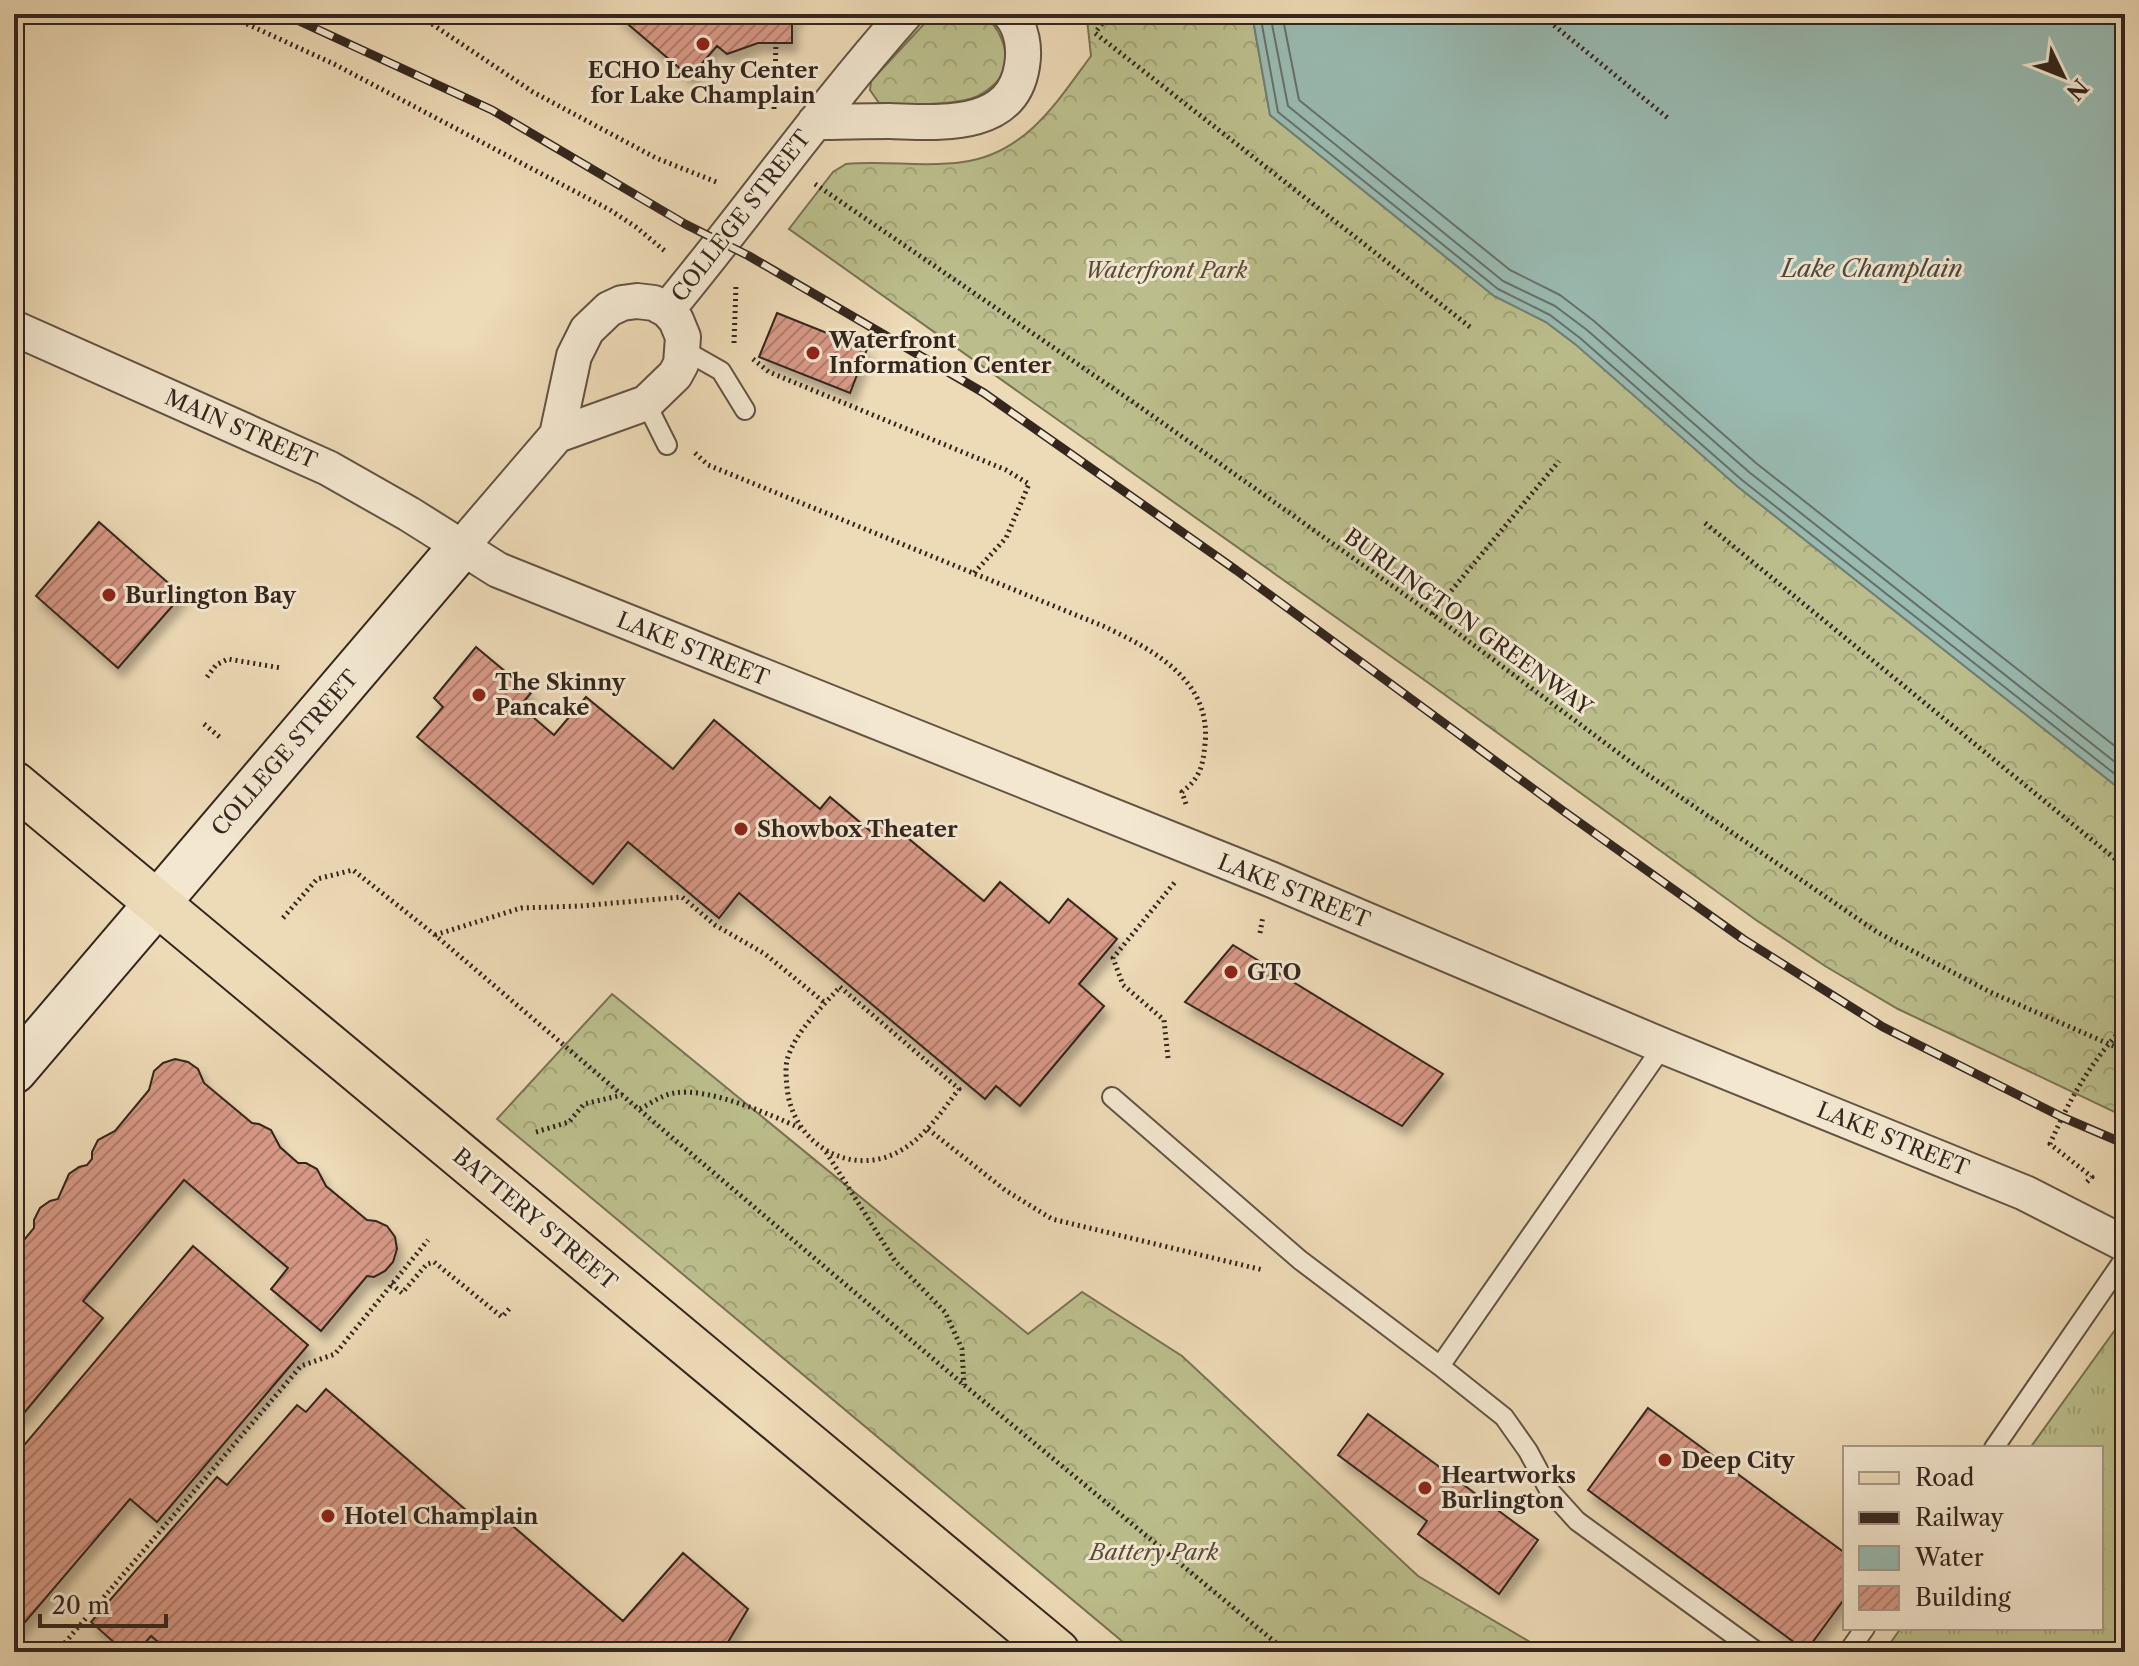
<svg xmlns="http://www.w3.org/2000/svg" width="2139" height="1666" viewBox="0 0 2139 1666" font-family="'Libre Caslon Text',serif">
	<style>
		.grass { fill: url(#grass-tufts); stroke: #787255; stroke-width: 2 }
		.forest { fill: url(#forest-crowns); stroke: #787255; stroke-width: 2 }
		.water { fill: #99bab1; stroke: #717f76; stroke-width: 2 }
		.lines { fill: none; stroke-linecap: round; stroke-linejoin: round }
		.shore { stroke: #667068; stroke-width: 2 }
		.building { fill: url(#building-hatch); stroke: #34261e; stroke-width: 2; filter: url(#shadow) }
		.lane-casing { stroke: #625344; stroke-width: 22 }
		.street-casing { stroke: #625344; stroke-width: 38 }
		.secondary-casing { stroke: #34261e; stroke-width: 48 }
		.primary-casing { stroke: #34261e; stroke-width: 48 }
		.path { stroke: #34261e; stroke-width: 5; stroke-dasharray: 2 4; stroke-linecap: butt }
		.lane { stroke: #f3e7d0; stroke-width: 18 }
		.street { stroke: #f3e7d0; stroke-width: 34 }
		.secondary { stroke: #f3e7d0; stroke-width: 44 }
		.primary { stroke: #eddab6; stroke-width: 44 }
		.rail-casing { stroke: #34261e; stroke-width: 9 }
		.rail { stroke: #f3e7d0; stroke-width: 6; stroke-dasharray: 18; stroke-linecap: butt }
		.poi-dot { fill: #8f2418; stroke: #f3e7d0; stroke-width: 3 }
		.labels { text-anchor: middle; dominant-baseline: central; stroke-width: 6; stroke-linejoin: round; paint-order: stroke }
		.poi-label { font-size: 22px; font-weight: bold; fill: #34261e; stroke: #f3e7d0; text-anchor: start }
		.street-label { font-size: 22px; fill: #34261e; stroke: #f3e7d0 }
		.park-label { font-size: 22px; font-style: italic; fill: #564c3a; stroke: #f3e7d0 }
		.water-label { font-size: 24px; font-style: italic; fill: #4d4b43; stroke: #f3e7d0 }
	</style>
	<defs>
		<pattern id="grass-tufts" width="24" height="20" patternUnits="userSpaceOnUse" patternTransform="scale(2)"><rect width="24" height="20" fill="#bbbe8c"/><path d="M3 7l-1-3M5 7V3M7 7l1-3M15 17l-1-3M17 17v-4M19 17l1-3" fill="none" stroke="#a1a378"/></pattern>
		<pattern id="forest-crowns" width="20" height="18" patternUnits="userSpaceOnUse" patternTransform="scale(2)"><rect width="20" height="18" fill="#bbbe8c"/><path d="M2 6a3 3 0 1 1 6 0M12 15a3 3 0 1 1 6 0" fill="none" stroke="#a1a378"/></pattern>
		<pattern id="building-hatch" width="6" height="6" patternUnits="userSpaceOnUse" patternTransform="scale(2)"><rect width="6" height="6" fill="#d79885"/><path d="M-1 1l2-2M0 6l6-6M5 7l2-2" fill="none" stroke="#af7c6c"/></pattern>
		<filter id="shadow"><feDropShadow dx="5" dy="9" stdDeviation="4" flood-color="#0004"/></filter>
	</defs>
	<rect width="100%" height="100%" fill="#eddab6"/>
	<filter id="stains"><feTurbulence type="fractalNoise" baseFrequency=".0025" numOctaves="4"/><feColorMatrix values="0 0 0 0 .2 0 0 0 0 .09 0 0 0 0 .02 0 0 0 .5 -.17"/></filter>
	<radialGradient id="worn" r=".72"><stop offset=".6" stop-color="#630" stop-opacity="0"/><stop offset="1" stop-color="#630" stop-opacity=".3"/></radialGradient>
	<path class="grass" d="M2125,1316V1652H1884L1901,1628H2101V1448H2030Z"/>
	<path class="forest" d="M939,14C951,14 971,10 982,15C999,24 1010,52 1004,70C1000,81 988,91 978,96C956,106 904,105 879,103L870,90L871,81L923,25Z
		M1081,14H1252L1270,115L1494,296L1546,322L1575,344L1592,330L1668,424L1737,486L2125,793V1117L1898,1009L1825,966L1756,920L1430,684L789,229L833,172L846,164C885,160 925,168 963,162C1025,154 1057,102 1091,56L1087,19Z
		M612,994L1028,1334L1082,1292L1182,1356L1418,1576L1547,1652H1135L497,1119Z"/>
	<path class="water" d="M1252,14H2125V793L1737,486L1575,344L1546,322L1494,296L1270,115Z"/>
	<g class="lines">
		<path class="shore" d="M1260,14L1278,112L1498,289L1550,315L1580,338L1742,480L2125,782
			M1270,14L1288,106L1503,281L1555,306L1587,330L1749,472L2125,770
			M1282,14L1299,100L1510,270L1560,295L1594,321L1756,463L2125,754"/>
	</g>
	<path class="building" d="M616,14H800L792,19V43H758L727,54L717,46L690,77Z
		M777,313L867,349L850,393L759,357Z
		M99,522L182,595L118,668L36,596Z
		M476,647L531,693L520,706L554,735L586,697L673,769L714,720L820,809L830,797L874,834L886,820L984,901L1000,882L1049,923L1068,899L1117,939L1079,984L1104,1006L1020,1106L996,1086L985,1099L739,893L719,918L628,842L593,884L417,737L443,707L434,698Z
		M1233,945L1443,1074L1402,1126L1185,1002Z
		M175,1059L188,1062L198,1069L204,1083L252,1123L259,1124L271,1130L280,1147L298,1163H306L317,1169L326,1186L367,1220L376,1221L387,1226L395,1237L397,1249L393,1262L385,1271L374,1277L367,1276L321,1331L271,1289L288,1268L184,1180L83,1301L103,1318L19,1419L14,1415V1252L34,1228V1220L40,1208L50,1201L58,1199L69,1174L79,1167L87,1165L92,1159V1152L98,1140L115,1131L149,1090L154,1071L163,1063Z
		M193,1246L308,1345L157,1522L130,1499L14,1635V1457Z
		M326,1389L481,1523L493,1509L623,1621L683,1553L748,1609L722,1652H170L151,1636L137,1652H125L91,1622L217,1477L227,1485L297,1405L306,1412Z
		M1648,1408L1845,1553V1598L1806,1651L1588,1490Z
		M1368,1414L1538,1540L1499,1594L1418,1534L1427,1521L1338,1455Z"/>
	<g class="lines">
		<defs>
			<path id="lane" d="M684,350L721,371L745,410
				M646,403L667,445
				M1112,1097L1300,1260L1440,1366L1663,1046
				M1440,1366L1504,1417L1528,1451L1549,1490L1577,1521L1757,1652
				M1994,1448L2125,1258
				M1848,1652L1865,1628"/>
			<path id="street" d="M815,122C840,122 864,121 889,121C937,122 1012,131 1022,66C1025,48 1022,28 1010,14
				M667,310C748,212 821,109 905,14
				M14,328L328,468L409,514L498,570L1270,879L1663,1046L2025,1193L2125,1244
				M461,547L557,435L574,356L587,330L609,309L622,303L637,301L654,303L667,310L676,320L683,337L681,364L675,375L646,403L557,435"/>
			<path id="secondary" d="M14,1071L461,547"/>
			<path id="primary" d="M14,784L1057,1652"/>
		</defs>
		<use href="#lane" class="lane-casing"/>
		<use href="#street" class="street-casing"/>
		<use href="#secondary" class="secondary-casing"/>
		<use href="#primary" class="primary-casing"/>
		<path class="path" d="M225,14L334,64L610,210L636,227L666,252
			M417,14L533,92L656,158L719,183
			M1109,14L1095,33L1470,327
			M1540,14L1669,119
			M774,109L776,42
			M815,184L1133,402L1432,614L1644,772L1877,932L1990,992L2125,1051
			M734,343L736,285
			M753,359L769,372L1006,470L1029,484L1006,538L974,573
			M695,453L708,465L1103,626C1152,649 1212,680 1205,744C1203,766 1200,778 1182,792L1186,804
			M1705,523L2125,867
			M1432,614L1559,461
			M207,677L216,665L228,659L281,668
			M204,724L222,739
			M283,918L317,879L353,870L435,935L621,1094
			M1260,933L1263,916
			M435,935L521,908L580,906L682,897L715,925L765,954L825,1003
			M840,987L959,1089C938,1116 918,1148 883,1158C836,1171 791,1135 787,1087C786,1077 785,1066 788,1057C797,1030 821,1008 840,987Z
			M1168,1058L1164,1020L1123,985L1113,958L1175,882
			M640,1109C651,1103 662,1095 674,1093C708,1087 769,1114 800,1128
			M928,1129L1005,1190L1052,1219L1263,1270
			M536,1132L569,1122L584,1104L622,1095L964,1385L1287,1652
			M826,1152L895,1261L945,1312L962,1349L964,1385
			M2087,1182L2092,1177L2050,1144C2069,1100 2091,1061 2125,1026
			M391,1284L402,1293L427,1264L434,1262L502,1317L510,1308
			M57,1652L301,1366L335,1354L428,1240"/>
		<use href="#lane" class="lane"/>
		<use href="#street" class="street"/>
		<use href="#secondary" class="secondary"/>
		<use href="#primary" class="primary"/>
		<defs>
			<path id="rail" d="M284,14L492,110L685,224L749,256L984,393L1236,570L1562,810L1743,939L1883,1027L2062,1117L2125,1144"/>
		</defs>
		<use href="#rail" class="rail-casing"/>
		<use href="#rail" class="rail"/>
	</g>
	<g class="poi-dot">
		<circle cx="703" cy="44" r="8"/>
		<circle cx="813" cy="353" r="8"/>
		<circle cx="109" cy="595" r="8"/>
		<circle cx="479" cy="695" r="8"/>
		<circle cx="741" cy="829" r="8"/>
		<circle cx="1231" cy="972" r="8"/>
		<circle cx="1665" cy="1460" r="8"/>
		<circle cx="1425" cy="1488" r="8"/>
		<circle cx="328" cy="1516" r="8"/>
	</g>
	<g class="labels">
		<g class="poi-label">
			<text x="703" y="70" text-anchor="middle">ECHO Leahy Center<tspan x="703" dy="25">for Lake Champlain</tspan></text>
			<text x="829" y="340">Waterfront<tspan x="829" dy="25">Information Center</tspan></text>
			<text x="125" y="595">Burlington Bay</text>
			<text x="495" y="682">The Skinny<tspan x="495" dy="25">Pancake</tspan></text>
			<text x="757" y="829">Showbox Theater</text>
			<text x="1247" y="972">GTO</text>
			<text x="1681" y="1460">Deep City</text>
			<text x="1441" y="1475">Heartworks<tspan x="1441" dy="25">Burlington</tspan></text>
			<text x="344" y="1516">Hotel Champlain</text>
		</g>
		<g class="street-label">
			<text transform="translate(741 216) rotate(-52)">COLLEGE STREET</text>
			<text transform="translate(241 429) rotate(24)">MAIN STREET</text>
			<text transform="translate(1468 622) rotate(36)">BURLINGTON GREENWAY</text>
			<text transform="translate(693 649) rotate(22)">LAKE STREET</text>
			<text transform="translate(285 753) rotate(-49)">COLLEGE STREET</text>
			<text transform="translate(1294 891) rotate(22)">LAKE STREET</text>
			<text transform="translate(1893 1139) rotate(22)">LAKE STREET</text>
			<text transform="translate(535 1219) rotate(40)">BATTERY STREET</text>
		</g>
		<g class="park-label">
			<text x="1166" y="270">Waterfront Park</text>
			<text x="1154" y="1552">Battery Park</text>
		</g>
		<g class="water-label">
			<text x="1872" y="268">Lake Champlain</text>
		</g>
	</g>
	<rect width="2139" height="1666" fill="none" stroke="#eddab6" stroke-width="48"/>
	<rect x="16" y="16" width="2107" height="1634" fill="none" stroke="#34261e" stroke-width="4"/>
	<rect x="24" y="24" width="2091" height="1618" fill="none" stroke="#34261e" stroke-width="2"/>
	<rect x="1843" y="1446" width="260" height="184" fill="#f3e7d0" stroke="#a79a89" stroke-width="2"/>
	<rect x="1859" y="1472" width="40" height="12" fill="#eddab6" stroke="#a79a89" stroke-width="2"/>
	<text x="1915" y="1486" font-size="24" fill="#34261e">Road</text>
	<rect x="1859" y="1512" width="40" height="12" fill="#34261e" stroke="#a79a89" stroke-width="2"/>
	<text x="1915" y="1526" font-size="24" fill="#34261e">Railway</text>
	<rect x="1859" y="1546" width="40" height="24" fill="#99bab1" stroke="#a79a89" stroke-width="2"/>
	<text x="1915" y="1566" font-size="24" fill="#34261e">Water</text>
	<rect x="1859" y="1586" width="40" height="24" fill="url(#building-hatch)" stroke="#a79a89" stroke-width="2"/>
	<text x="1915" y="1606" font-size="24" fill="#34261e">Building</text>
	<g transform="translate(2063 76) rotate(133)" stroke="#f3e7d0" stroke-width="6" paint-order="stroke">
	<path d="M0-6L14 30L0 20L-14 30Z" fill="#34261e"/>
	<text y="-12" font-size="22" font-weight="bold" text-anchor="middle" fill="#34261e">N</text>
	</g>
	<path d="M40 1614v12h126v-12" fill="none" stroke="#34261e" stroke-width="4"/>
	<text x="52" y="1614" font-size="24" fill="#34261e" stroke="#f3e7d0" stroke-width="6" paint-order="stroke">20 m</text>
	<rect width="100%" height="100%" filter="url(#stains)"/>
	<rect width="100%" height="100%" fill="url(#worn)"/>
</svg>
